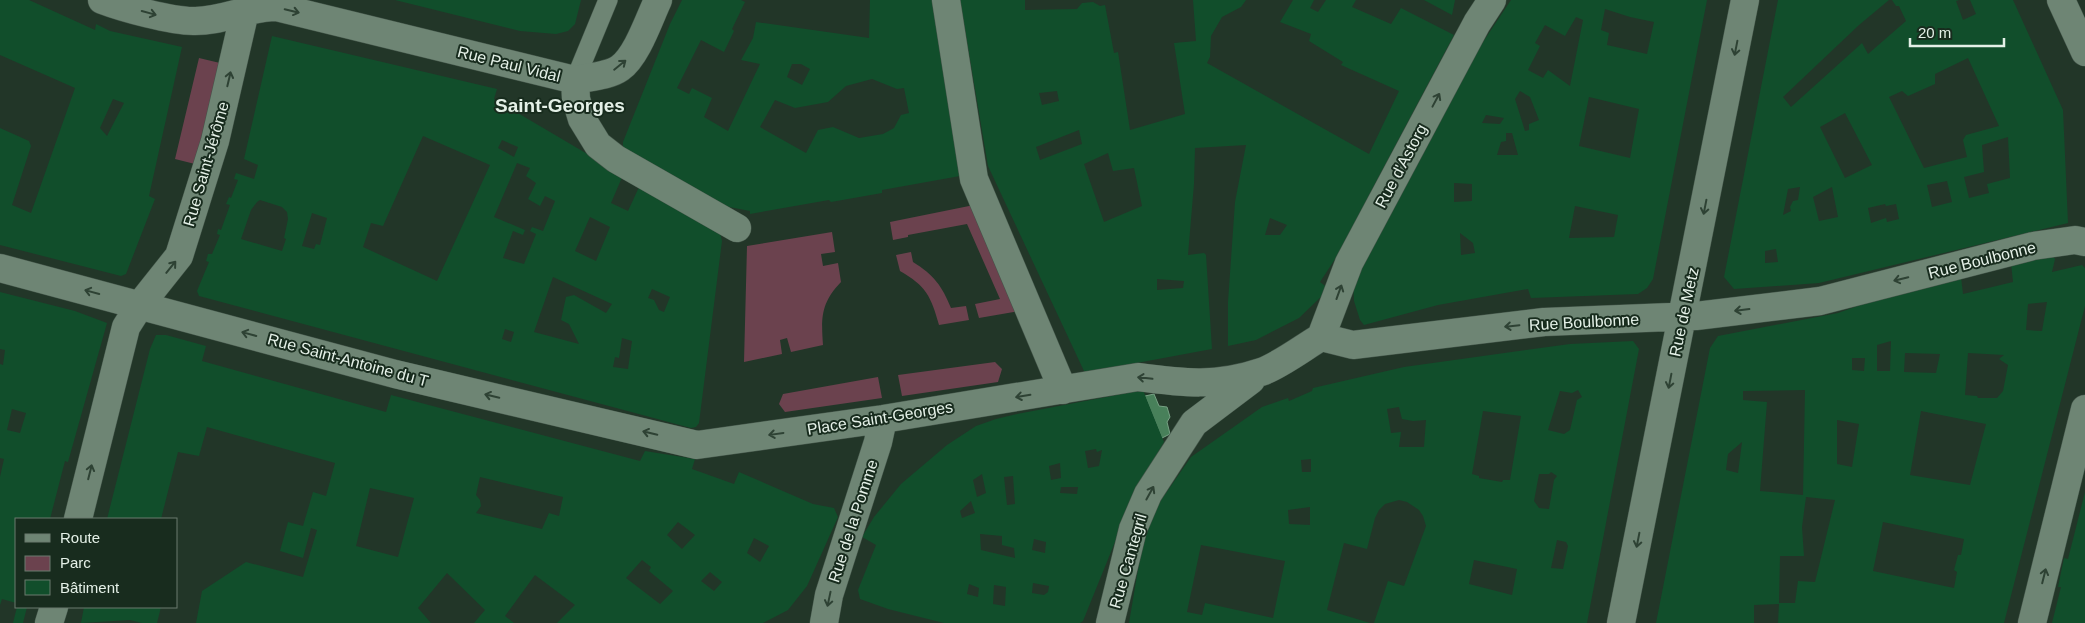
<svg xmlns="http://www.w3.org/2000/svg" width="2085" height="623" viewBox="0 0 2085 623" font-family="Helvetica,sans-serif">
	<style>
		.green { fill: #6b424e }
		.water { fill: #48805a; stroke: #77a284 }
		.building { fill: #114e2b; fill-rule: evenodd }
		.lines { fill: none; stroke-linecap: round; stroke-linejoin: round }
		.lane-casing { stroke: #435549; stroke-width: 20 }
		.street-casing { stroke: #435549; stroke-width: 29 }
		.lane { stroke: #6e8574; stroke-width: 19 }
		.street { stroke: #6e8574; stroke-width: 28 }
		.oneway { stroke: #2e4234 }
		.labels { text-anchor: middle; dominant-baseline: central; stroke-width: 4; stroke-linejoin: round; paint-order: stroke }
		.street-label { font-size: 16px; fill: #e4f0e7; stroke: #182c1e }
		.quarter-label { font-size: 19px; font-weight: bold; fill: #e4f0e7; stroke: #182c1e }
	</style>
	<rect width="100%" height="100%" fill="#223628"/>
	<path class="green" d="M199,58L220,63L195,164L175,159Z
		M974,205L1019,311L979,318L975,304L1000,299L967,224L908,235V237L893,240L890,222Z
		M832,232L835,252L821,254L823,266L838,263L841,282C821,303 821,317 823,345L791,352L787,338L780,340L782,354L744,362L747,246Z
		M911,252L913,262C934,275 942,286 951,308L966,306L969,320L939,325C931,296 926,286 900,271L896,255Z
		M995,362L1002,369L998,382L902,396L898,375Z
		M878,377L882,398L785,412L779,404L783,394Z"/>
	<path class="water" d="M1154,394L1159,406L1167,407L1170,417L1167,422L1170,434L1162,438L1145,396Z"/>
	<path class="building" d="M0,0H29L95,30L96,24L110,31L182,47L149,196L155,199L126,274L121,276L0,245V128L29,141L31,146L12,205L31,213L75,88L0,55ZM113,99L124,103L107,136L100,128Z
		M395,0H581L575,24L568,31L556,34L520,31Z
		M682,0H741L745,2L732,29L734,31L724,52L701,40L677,88L689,94L692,88L712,98L704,117L728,131L760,64L741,60L753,38L756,22L869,38L870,0H932L960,176L882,190V193L831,202L829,200L750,214V211L724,206L623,149V142L670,24ZM792,64H801L810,69L802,85L787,77ZM872,79L897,89L904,88L909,113L901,115L894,128L883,134L859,138L833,127L818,130L806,153L760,127L775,100L795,108L828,102L846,86Z
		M960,0H1025V10L1077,9L1082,3L1093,2L1100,6L1105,5L1114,53L1118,52L1130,130L1185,114L1174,43L1196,41L1193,0H1246L1241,7L1222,17L1211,36L1210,57L1207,63L1369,154L1399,91L1341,65L1343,62L1309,41L1311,34L1280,22L1293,0H1314L1310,8L1318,12L1326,0H1356L1352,7L1391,24L1401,8L1454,35L1368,197L1373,201L1320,282L1329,289L1299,318L1256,340L1228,346V302L1235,202L1246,145L1195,148L1194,184L1188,255L1204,253L1206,255L1212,349L1088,372L1084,371L988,166ZM1057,91L1059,101L1042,105L1039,93ZM1079,130L1082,144L1040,160L1036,147ZM1108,153L1113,171L1134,168L1142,206L1104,222L1084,164ZM1270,218L1287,225L1280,235H1265ZM1157,279L1184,281L1183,288L1157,290Z
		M1424,0H1455L1452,15Z
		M1511,0H1707L1653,279L1647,288L1638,294L1531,298L1528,289L1438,305L1364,325L1360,320L1354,301L1353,280L1473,57ZM1605,9L1630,17L1654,22L1647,54L1607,45L1609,33L1601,30ZM1576,17L1583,20L1570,86L1548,70L1543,78L1528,70L1540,46L1535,43L1545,25L1565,36ZM1520,91L1530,97L1539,120L1529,124V130L1525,131L1515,99ZM1589,97L1639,109L1630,158L1579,146ZM1486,115L1504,118L1500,124L1482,123ZM1506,133H1512L1518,155H1497L1501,142L1506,141ZM1454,183L1472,184V201L1454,202ZM1575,206L1618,215L1614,237L1569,238ZM1460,233L1473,243L1475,253L1461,255Z
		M1778,0H1889L1859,25L1783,97L1791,107L1862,43L1868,54L1906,21L1899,6H1896L1892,0H1959L1956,1L1963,20L1976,14L1970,0H2013L2063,110L2068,223L1819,283L1734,289L1724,277ZM1968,58L1999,126L1966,135L1963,140L1967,157L1924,168L1889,97L1902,91L1908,96L1935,84V74ZM1845,113L1872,165L1845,178L1820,127ZM2008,137L2010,178L1987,184L1989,193L1969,198L1964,177L1984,172L1982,145ZM1947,181L1952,202L1932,207L1927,185ZM1800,187L1798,200L1793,201L1790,207L1791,211L1783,215L1788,189ZM1832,187L1838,217L1819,221L1813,197ZM1885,204L1886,206L1896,204L1899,219L1887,222L1886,218L1871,223L1868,208ZM1776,249L1778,262L1765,263V251Z
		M272,36L497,89L494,99L623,175L611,203L628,211L640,185L720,233L722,241L699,423L696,427L691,428L199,296L197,291L209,262L206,261L208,254H212L220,235L217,234L218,229L221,230L230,205L226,204L229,197L231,198L238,180L234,179L236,173L254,179L258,165L244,159ZM423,136L490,165L437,281L363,247L371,223L383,226ZM502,140L518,147L514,157L498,148ZM517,163L530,168L526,176L536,183L528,199L540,206L545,196L555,201L543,231L532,227L530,231L536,234L524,264L503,258L513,231L523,235L525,230L494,217ZM260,200L282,207L287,212L288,219L284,238L286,239L282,251L241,239L251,210L257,202ZM312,213L327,218L320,245L316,244L314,249L302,246ZM590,217L610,227L596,261L575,251ZM553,277L612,304L606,313L574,295L566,297L561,320L569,324L579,344L534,332ZM652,289L670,297L664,312L659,310L654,300L648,298ZM505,329L514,332L511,342L502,339ZM622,338L632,341L628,369L613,367L615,357L619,358Z
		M2052,255L2055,259L2052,272L2082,265L2085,268V306L2004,623H1778L1779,604L1754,605V623H1656L1710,348L1718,336L1838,313L1866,303L1961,277L1963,294L2013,282L2011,263ZM2047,302L2042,331L2026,330L2028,304ZM1891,341L1890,371H1877V345ZM1905,353L1940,354L1936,373L1904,372ZM1968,353L2004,355L1999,359L2008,365L2003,391L1997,398H1978L1977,396L1965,395ZM1852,358H1865L1864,371L1852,370ZM1805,390L1803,495L1760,491L1767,402L1743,400V391ZM1921,411L1986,424L1970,485L1910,475ZM1837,420L1859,424L1852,467L1837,464ZM1742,442L1738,473L1726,470L1728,454ZM1806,497L1835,500L1815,582L1798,581L1795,603H1779L1780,556H1804L1802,527ZM1883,522L1964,539L1961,555H1958L1954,570L1957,572L1954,588L1873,571Z
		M0,292L75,311L107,323L68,462L65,461L50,519H16V603L2,599L0,605V477L4,459L0,458V364L3,365L5,350L0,349ZM12,409L26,413L20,433L7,430Z
		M156,335H166L206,346L202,361L386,412L391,395L640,461L645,451L695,459L692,469L734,484L739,472L813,504L834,508L838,517L807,586L788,610L763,623H557L575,605L535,575L505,616L514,623H474L485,610L447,573L418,608L431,623H196L202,591L246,562L303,577L317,530L311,528L303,558L280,551L288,522L303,526L313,492L326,496L335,463L207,427L199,456L178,452L161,519H107L150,349ZM480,477L563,497L559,516L549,513L542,529L476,513L481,506L480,500L476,495ZM370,488L414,498L398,557L356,546ZM678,522L695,535L682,549L667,535ZM754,538L769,546L760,562L747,553ZM642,560L651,567L649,571L673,591L660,604L626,578ZM710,572L722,582L714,591L701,581Z
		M1633,341L1639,349L1587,623H1374L1388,581L1404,586L1426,526L1423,516L1419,510L1407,502L1399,500L1385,504L1379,510L1375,518L1367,549L1344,543L1327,610L1370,623H1129L1144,534L1159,503L1191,457L1262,407L1288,398L1289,401L1312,391L1313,388L1404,367L1570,344ZM1578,390L1582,397L1577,400L1570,430L1564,434L1548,430L1560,391L1572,393ZM1399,407L1402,419L1413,421L1426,420L1424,447H1399L1401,432L1391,433L1387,409ZM1483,411L1521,416L1510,480H1503L1502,482L1479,478V476L1472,474ZM1311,459V472H1302L1301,460ZM1551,472L1557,476L1554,480L1549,509L1539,508L1534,501L1539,474H1549ZM1310,507V525L1289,524L1288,510ZM1557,540L1566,542L1568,546L1563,569L1551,568ZM1201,545L1285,561L1273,618L1205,603L1202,615L1187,612ZM1474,560L1517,569L1512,595L1469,584Z
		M1143,390L1164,442L1136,490L1083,621L1080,623H944L888,609L860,599L858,590L876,545L862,537L874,517L901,484L947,445L976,426L996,419L1017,414ZM1096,449L1097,452L1102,450L1099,466L1088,468L1085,451ZM1060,463L1061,478L1051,480L1049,466ZM982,474L986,493L977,497L973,480ZM1013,476L1015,504L1007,505L1004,477ZM1061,487H1078L1077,494L1060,493ZM971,501L975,513L962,518L960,511ZM980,534L1002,536V545L1014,548L1015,558L981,550ZM1034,539L1046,542L1045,553L1032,550ZM1033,583L1049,586L1048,592L1044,595L1032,593ZM969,584L979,588L978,597L967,594ZM994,585L1006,587L1005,606L993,604Z
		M2085,492V623H2052L2061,587H2058L2064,558L2068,559Z
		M17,607H27L23,623H13Z
		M84,607H161L157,623H142L130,620L81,623Z"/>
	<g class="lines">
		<defs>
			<path id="lane" d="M575,80L608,0"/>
			<path id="street" d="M102,0C123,8 171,21 193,21C221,22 247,7 276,7L575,80C589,77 609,76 620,68C637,56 649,19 658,0
				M946,0L974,179L1063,390
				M2061,0L2085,52
				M575,80L576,99L582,119L598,145L616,159L737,228
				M0,268L395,374L697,445L883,419L1138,377C1183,383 1217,387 1261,372C1279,366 1304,347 1321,337L1353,345L1544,322L1696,316L1820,301L2033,246L2075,240L2085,242
				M1321,337L1349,263L1477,23L1492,0
				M78,519L126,327L140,305L179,256L215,141L245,11
				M49,623L54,607
				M824,623L829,595L878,442L883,419
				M1110,623L1133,529L1148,494L1194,423L1251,380
				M1621,623L1745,0
				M2032,623L2085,409"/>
		</defs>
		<use href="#lane" class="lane-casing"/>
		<use href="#street" class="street-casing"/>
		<use href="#lane" class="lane"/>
		<use href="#street" class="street"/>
	</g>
	<defs><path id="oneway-shaft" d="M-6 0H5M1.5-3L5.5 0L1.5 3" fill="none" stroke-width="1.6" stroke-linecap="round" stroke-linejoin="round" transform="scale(1.25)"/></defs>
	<g class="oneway">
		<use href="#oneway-shaft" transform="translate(292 11) rotate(13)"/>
		<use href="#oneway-shaft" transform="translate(149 13) rotate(15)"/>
		<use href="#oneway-shaft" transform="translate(1736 48) rotate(101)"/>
		<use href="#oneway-shaft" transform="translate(620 65) rotate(-39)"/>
		<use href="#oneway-shaft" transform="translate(229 79) rotate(-77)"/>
		<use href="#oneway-shaft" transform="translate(1436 100) rotate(-62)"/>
		<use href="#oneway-shaft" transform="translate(1705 207) rotate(101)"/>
		<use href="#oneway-shaft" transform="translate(171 267) rotate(-51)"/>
		<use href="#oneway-shaft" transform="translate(1901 279) rotate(166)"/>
		<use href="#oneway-shaft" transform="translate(92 292) rotate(-165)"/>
		<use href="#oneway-shaft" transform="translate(1339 292) rotate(-70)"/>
		<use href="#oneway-shaft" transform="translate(1742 310) rotate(173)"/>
		<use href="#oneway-shaft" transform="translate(1512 326) rotate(174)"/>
		<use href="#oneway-shaft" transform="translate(249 334) rotate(-165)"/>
		<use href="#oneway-shaft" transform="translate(1145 378) rotate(-174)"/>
		<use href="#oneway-shaft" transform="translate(1670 381) rotate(101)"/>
		<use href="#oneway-shaft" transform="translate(492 396) rotate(-167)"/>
		<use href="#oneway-shaft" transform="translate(1023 396) rotate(171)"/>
		<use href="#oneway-shaft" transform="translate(650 433) rotate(-167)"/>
		<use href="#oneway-shaft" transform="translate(776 434) rotate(172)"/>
		<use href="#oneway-shaft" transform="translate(90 472) rotate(-76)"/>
		<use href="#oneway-shaft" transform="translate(1150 493) rotate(-61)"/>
		<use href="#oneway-shaft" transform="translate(1638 540) rotate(101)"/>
		<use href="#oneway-shaft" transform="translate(2044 576) rotate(-76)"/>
		<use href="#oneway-shaft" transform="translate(829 599) rotate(102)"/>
	</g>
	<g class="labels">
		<g class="street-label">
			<text transform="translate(509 64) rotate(14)">Rue Paul Vidal</text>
			<text transform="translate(206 164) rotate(-74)">Rue Saint-Jérôme</text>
			<text transform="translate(1401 166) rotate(-62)">Rue d'Astorg</text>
			<text transform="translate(1982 260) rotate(-14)">Rue Boulbonne</text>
			<text transform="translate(1684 312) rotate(-78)">Rue de Metz</text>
			<text transform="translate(1584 322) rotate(-3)">Rue Boulbonne</text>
			<text transform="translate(348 360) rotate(15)">Rue Saint-Antoine du T</text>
			<text transform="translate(880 418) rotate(-9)">Place Saint-Georges</text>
			<text transform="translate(853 521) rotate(-72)">Rue de la Pomme</text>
			<text transform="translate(1128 561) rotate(-74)">Rue Cantegril</text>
		</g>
		<g class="quarter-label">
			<text x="560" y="105">Saint-Georges</text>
		</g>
	</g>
	<rect x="15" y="518" width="162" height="90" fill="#182c1e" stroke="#6a7a6e"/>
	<rect x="25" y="534" width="25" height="8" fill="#6e8574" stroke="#6a7a6e"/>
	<text x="60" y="543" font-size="15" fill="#e4f0e7">Route</text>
	<rect x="25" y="556" width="25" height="15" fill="#6b424e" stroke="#6a7a6e"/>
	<text x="60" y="568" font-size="15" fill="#e4f0e7">Parc</text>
	<rect x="25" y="580" width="25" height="15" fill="#114e2b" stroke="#6a7a6e"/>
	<text x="60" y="593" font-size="15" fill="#e4f0e7">Bâtiment</text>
	<path d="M1910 38v8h94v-8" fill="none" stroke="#e4f0e7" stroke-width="2.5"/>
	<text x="1918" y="38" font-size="15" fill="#e4f0e7" stroke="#182c1e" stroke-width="4" paint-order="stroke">20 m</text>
</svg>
